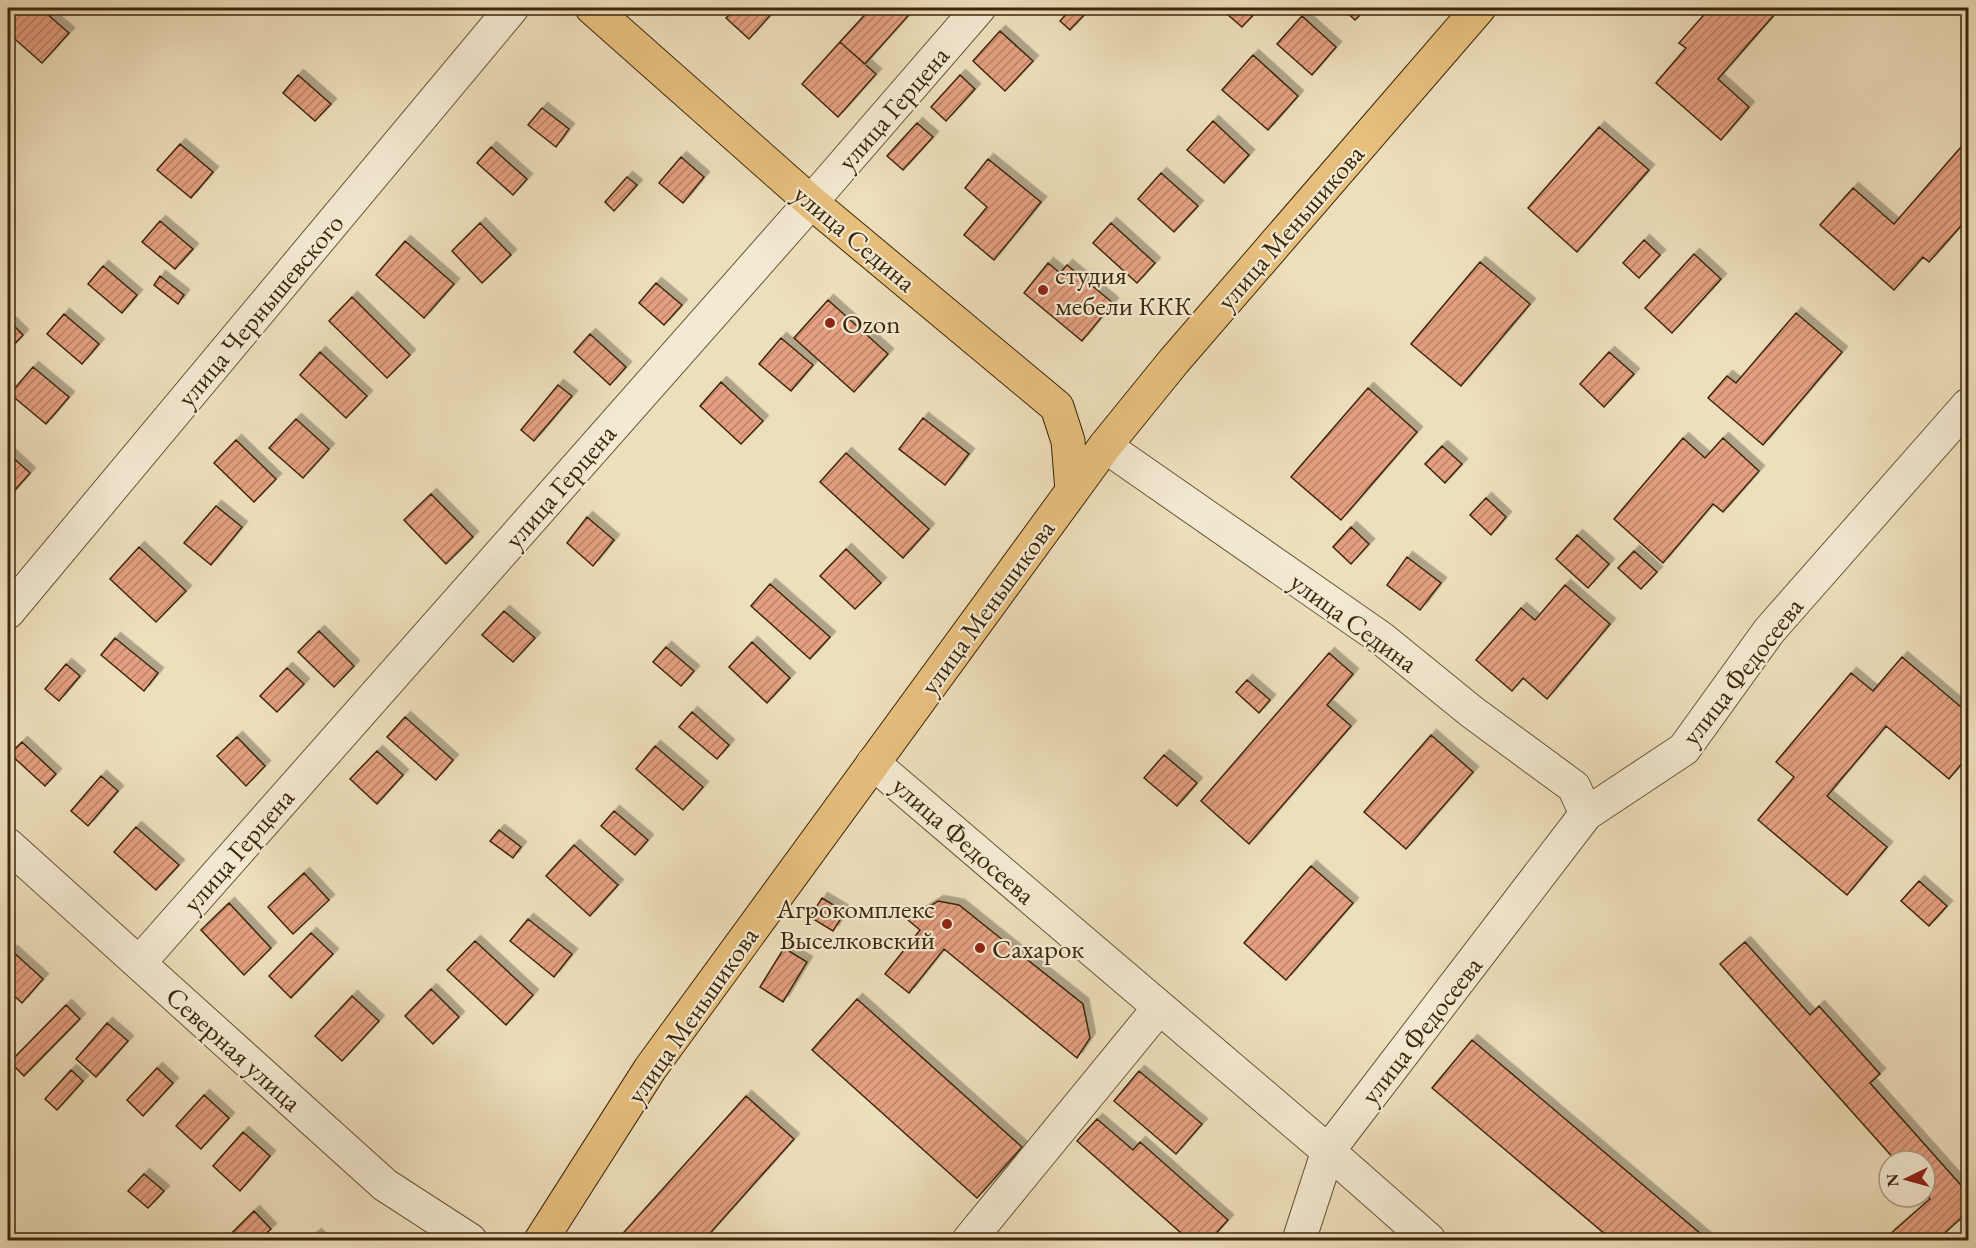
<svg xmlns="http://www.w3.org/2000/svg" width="1976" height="1248" viewBox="0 0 1976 1248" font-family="'EB Garamond',serif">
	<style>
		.building { fill: url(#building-hatch); stroke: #3c270a; stroke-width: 1.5; filter: url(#shadow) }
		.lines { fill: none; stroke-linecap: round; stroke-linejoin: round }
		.minor-casing { stroke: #685536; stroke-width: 35 }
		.major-casing { stroke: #3c270a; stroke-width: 35 }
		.minor { stroke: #f4ead3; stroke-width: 33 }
		.major { stroke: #e7c07e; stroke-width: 33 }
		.poi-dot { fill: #8f2418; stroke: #f4ead3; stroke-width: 2 }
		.labels { text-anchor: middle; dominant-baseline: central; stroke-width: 4.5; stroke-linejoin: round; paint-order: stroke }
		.street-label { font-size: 27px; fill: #3c270a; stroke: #f4ead3 }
		.poi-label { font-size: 27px; fill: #3c270a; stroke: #f4ead3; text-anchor: start }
	</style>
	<defs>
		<pattern id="building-hatch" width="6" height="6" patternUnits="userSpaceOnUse" patternTransform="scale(1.5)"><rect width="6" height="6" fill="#e4a081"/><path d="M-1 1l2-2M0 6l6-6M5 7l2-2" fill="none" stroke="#ba8268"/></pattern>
		<filter id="shadow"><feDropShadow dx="5.5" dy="-5.5" stdDeviation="0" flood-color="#0004"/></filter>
	</defs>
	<rect width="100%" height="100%" fill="#eedfbc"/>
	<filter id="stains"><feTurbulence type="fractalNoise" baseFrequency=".00333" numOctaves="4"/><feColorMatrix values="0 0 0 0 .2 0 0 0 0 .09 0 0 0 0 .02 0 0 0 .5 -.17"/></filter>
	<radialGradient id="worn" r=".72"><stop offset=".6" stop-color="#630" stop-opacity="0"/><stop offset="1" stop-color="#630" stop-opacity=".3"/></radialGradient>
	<path class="building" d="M18,8H40L69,33L42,63L8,33V19Z
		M736,8H772L775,10L749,39L726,18Z
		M871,8H915L865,64L840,42Z
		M1072,8H1086L1089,10L1070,30L1060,21Z
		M1186,8H1198L1193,13Z
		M1220,8H1255L1258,10L1242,27Z
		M1342,8H1367L1355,20Z
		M1710,8H1780L1718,79L1749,107L1721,140L1656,83L1686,48L1679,43Z
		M1302,16L1336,47L1312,75L1277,44Z
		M1000,31L1033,61L1005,91L973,61Z
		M840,42L876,74L838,117L802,84Z
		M1253,55L1298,96L1268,130L1222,90Z
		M298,75L331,104L315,121L283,93Z
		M960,75L975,89L946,121L931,107Z
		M542,108L569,129L556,147L528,125Z
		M1213,121L1249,155L1224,183L1187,150Z
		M917,123L933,137L903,170L887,156Z
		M1599,127L1649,170L1577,252L1528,208Z
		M1968,139V218L1929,262L1923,257L1894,290L1820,225L1853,188L1894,224Z
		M180,144L213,172L191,198L157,170Z
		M491,147L527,179L513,195L477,163Z
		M681,157L704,177L683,203L659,183Z
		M988,159L1041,202L994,260L964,235L987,207L965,188Z
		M1161,173L1198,206L1174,232L1138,199Z
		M627,177L637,185L614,211L605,202Z
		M160,221L193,249L175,269L142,242Z
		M480,223L511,255L482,283L452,251Z
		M1111,223L1155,263L1137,283L1093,243Z
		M1644,240L1660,255L1639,278L1623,263Z
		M405,241L454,284L424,318L376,275Z
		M1694,254L1721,279L1672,333L1645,308Z
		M1480,262L1530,304L1461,386L1411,344Z
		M1048,263L1060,273L1067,265L1113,303L1082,341L1024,293Z
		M103,266L137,295L122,313L88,284Z
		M160,276L184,295L178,304L154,285Z
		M656,283L682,305L664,325L639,303Z
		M352,297L410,355L387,378L329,321Z
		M828,300L888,354L854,392L794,338Z
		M1796,313L1842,352L1763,445L1708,398L1727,376L1736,383Z
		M64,314L99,344L82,364L47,334Z
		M8,320L23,335L8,351Z
		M590,334L626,367L610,385L574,352Z
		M781,338L813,365L791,391L759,364Z
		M320,352L367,396L346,418L300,375Z
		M1609,352L1634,374L1604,407L1580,384Z
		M33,367L69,397L46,424L10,394Z
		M721,382L763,421L741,444L700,406Z
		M558,385L572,396L534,441L521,430Z
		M1368,388L1417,432L1341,520L1291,477Z
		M923,418L969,454L945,485L899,449Z
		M296,419L329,449L303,478L269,448Z
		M1683,438L1705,458L1723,438L1759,471L1723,512L1713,504L1663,563L1614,519Z
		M236,440L276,479L254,502L214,463Z
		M1442,446L1462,464L1445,483L1425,464Z
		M8,453L30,473L8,498Z
		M846,453L929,529L903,558L820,482Z
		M431,494L473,537L446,564L404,520Z
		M1486,498L1506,517L1491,535L1470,515Z
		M216,506L242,527L211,565L184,543Z
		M587,517L614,540L593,566L567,543Z
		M1351,527L1369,544L1351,564L1333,547Z
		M1577,535L1609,564L1588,588L1556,559Z
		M139,547L186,591L156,622L110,579Z
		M846,549L881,583L855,609L820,576Z
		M1634,551L1657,572L1641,589L1618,568Z
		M1407,557L1441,583L1420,610L1387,585Z
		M770,584L830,637L810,659L751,606Z
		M1565,585L1610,624L1547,699L1523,678L1512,691L1476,660L1521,608L1535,620Z
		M504,611L535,638L513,662L482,635Z
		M319,631L354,666L334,687L298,652Z
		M115,638L158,673L144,691L101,655Z
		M752,642L790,678L767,703L729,667Z
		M666,647L694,671L681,686L653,662Z
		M1329,653L1353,674L1327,705L1351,726L1249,844L1201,801Z
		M1902,657L1968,713V756L1949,779L1886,726L1827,796L1887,847L1847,895L1758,820L1794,777L1776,762L1851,673L1873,691Z
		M66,664L80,676L59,701L45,689Z
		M287,668L304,684L277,712L260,696Z
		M1247,680L1270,700L1259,713L1236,692Z
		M692,712L729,745L717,759L679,727Z
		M405,717L453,760L436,780L387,737Z
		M1431,735L1473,772L1406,849L1364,812Z
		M237,737L265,766L246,786L217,756Z
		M22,742L56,774L45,786L10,754Z
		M655,746L703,787L683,810L636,769Z
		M377,751L403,775L377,804L350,779Z
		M1164,755L1197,783L1177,806L1144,778Z
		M101,776L118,791L88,826L71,811Z
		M614,811L648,840L635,855L601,826Z
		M136,827L179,865L156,890L114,852Z
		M499,830L521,847L513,858L490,841Z
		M574,845L618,885L590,916L546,876Z
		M1311,866L1353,903L1286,980L1244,943Z
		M304,873L329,900L293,934L268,907Z
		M1919,881L1947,906L1929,926L1901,901Z
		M822,898L845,912L833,931L810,917Z
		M938,901L959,905L1083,1004L1090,1038L1077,1058L944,949L909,993L885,974L920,930L908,920Z
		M229,903L271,948L244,975L201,930Z
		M528,919L572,954L554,977L510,941Z
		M311,933L333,954L291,998L269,976Z
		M475,941L533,995L506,1025L447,970Z
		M1745,942L1810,1015L1819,1006L1880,1074L1870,1083L1968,1193V1212L1937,1240H1894L1889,1235L1930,1199L1925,1193V1161H1896L1720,964Z
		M784,948L807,962L783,1002L760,987Z
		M12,951L43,979L22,1003L8,990V957Z
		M431,989L459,1017L433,1044L405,1016Z
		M352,996L379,1021L342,1061L315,1036Z
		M857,999L1022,1147L977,1198L812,1050Z
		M66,1005L80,1019L24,1076L10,1062Z
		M107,1023L128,1041L96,1077L76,1059Z
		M1472,1040L1708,1240H1612L1432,1088Z
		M157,1068L173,1083L143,1116L127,1100Z
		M71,1070L83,1081L57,1110L45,1099Z
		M1139,1071L1202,1124L1176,1154L1114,1101Z
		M204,1095L229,1118L201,1149L176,1126Z
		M746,1096L794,1139L704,1240H617Z
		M1097,1119L1133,1150L1140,1142L1228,1220L1210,1240H1189L1077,1141Z
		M243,1132L270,1156L240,1191L213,1166Z
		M144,1174L164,1191L148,1208L128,1191Z
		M254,1211L271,1229L259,1240H230L227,1238Z
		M316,1234L322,1240H309Z"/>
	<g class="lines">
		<defs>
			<path id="minor" d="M1105,446L1381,638L1472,712L1574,787L1586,814
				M8,612L512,8
				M873,763L1328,1151L1429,1240
				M8,845L385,1185L470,1240
				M139,963L811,202L979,8
				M969,1240L1159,1008
				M1299,1240L1328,1151L1586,814L1684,749L1769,631L1968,405"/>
			<path id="major" d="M592,8L811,202L1057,407L1068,441L1072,491
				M541,1240L650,1069L1105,446L1174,361L1479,8"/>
		</defs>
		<use href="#minor" class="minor-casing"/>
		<use href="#major" class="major-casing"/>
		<use href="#minor" class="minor"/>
		<use href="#major" class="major"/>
	</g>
	<g class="poi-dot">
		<circle cx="1043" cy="290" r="6"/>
		<circle cx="830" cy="323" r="6"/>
		<circle cx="947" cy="924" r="6"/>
		<circle cx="980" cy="948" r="6"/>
	</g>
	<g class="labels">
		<g class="street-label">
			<text transform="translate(893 108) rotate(-49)">улица Герцена</text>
			<text transform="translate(1290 227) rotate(-49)">улица Меньшикова</text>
			<text transform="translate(855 238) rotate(40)">улица Седина</text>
			<text transform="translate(260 310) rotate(-50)">улица Чернышевского</text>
			<text transform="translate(560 486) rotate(-49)">улица Герцена</text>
			<text transform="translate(987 607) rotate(-54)">улица Меньшикова</text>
			<text transform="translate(1354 622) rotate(36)">улица Седина</text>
			<text transform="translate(1742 671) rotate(-52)">улица Федосеева</text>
			<text transform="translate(964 840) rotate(41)">улица Федосеева</text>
			<text transform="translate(238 850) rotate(-49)">улица Герцена</text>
			<text transform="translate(692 1015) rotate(-55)">улица Меньшикова</text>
			<text transform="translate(1421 1030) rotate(-52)">улица Федосеева</text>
			<text transform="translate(234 1049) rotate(42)">Северная улица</text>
		</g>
		<g class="poi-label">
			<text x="1055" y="274">студия<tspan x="1055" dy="31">мебели ККК</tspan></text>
			<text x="842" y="323">Ozon</text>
			<text x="935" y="908" text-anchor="end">Агрокомплекс<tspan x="935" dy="31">Выселковский</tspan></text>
			<text x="992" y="948">Сахарок</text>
		</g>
	</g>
	<rect width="1976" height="1248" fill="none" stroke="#eedfbc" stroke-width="30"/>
	<rect x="9" y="9" width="1958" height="1230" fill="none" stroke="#3c270a" stroke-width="3"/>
	<rect x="15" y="15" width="1946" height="1218" fill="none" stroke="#3c270a" stroke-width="1.5"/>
	<g transform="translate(1907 1179) rotate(265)"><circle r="28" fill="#f4ead3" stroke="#aa9c83" stroke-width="1.5"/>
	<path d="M0-4.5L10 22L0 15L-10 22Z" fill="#8f2418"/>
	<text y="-9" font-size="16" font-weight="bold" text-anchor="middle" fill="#3c270a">N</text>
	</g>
	<rect width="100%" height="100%" filter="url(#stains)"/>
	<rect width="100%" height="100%" fill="url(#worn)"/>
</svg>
